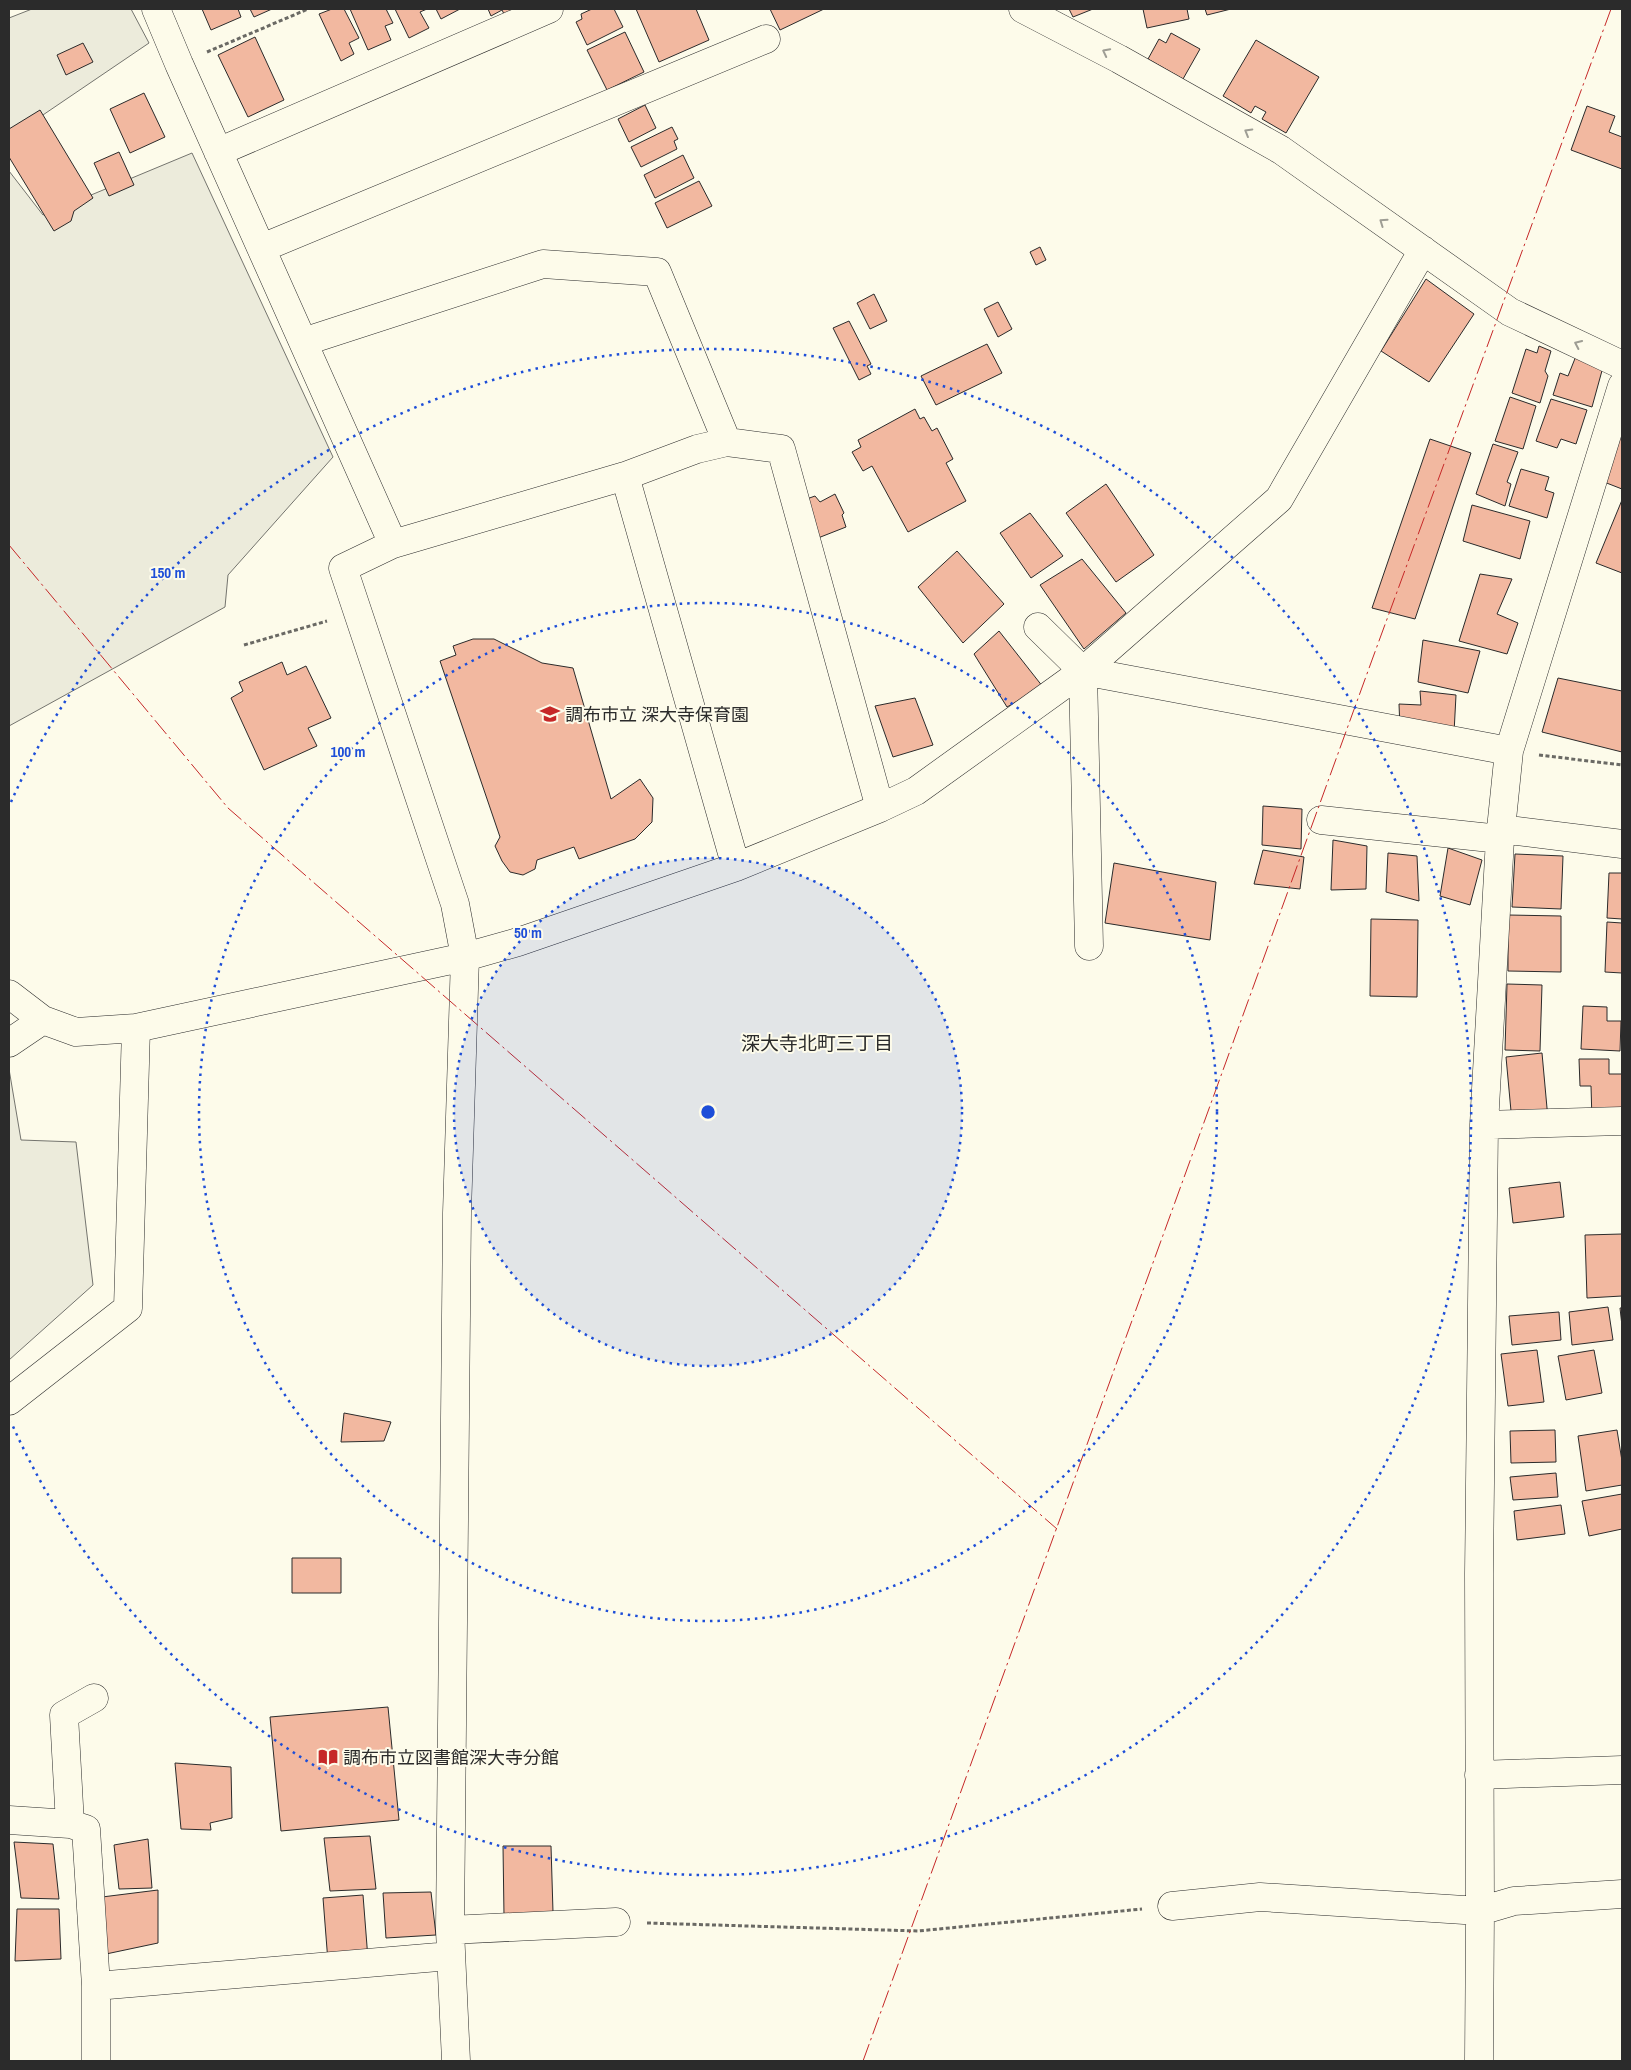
<svg xmlns="http://www.w3.org/2000/svg" width="1631" height="2070" viewBox="0 0 1631 2070" font-family="'Archivo Narrow','Noto Sans JP',sans-serif">
	<style>
		.green { fill: #ecebdb; stroke: #74746e }
		.building { fill: #f2b8a0; stroke: #2b2b2b }
		.lines { fill: none; stroke-linecap: round; stroke-linejoin: round }
		.minor-casing { stroke: #2b2b2b; stroke-width: 29 }
		.path { stroke: #6a6964; stroke-width: 3; stroke-dasharray: 4 2.5; stroke-linecap: butt }
		.minor { stroke: #fdfbea; stroke-width: 28 }
		.power { stroke: #c62828; stroke-width: 1; stroke-dasharray: 18 4 2.5 4; stroke-linecap: butt }
		.oneway { stroke: #9e9d94 }
		.ring { fill: none; stroke: #1d4ed8; stroke-width: 2.5; stroke-dasharray: 2.5 5 }
		.labels { text-anchor: middle; dominant-baseline: central; stroke-width: 4; stroke-linejoin: round; paint-order: stroke }
		.poi-label { font-size: 18px; fill: #2b2b2b; stroke: #fdfbea; text-anchor: start }
		.neighbourhood-label { font-size: 19px; fill: #2b2b2b; stroke: #fdfbea }
		.centre { fill: #1d4ed8; stroke: #fdfbea; stroke-width: 2.5 }
		.ring-label { font-size: 15px; text-anchor: middle; font-weight: bold; fill: #1d4ed8; stroke: #fdfbea; stroke-width: 4; stroke-linejoin: round; paint-order: stroke }
	</style>
	<rect width="100%" height="100%" fill="#fdfbea"/>
	<path class="green" d="M32,9H131L149,43L9,138V18Z
		M192,153L333,457L228,575L225,607L9,726V171L43,215Z
		M9,1069L21,1140L76,1142L93,1285L9,1360Z"/>
	<path class="building" d="M202,9H238L241,17L211,30Z
		M250,9H272L254,17Z
		M332,9H344L359,38L349,43L354,54L341,61L319,14Z
		M350,9H386L393,23L385,26L391,40L368,50Z
		M395,9H427L420,12L429,28L409,38Z
		M436,9H460L441,19Z
		M488,9H519L505,16L502,10L491,16Z
		M592,9H614L623,27L587,45L576,22L582,19L581,14Z
		M636,9H696L709,40L659,62Z
		M770,9H824L780,30Z
		M1069,9H1093L1073,17Z
		M1143,9H1187L1189,19L1147,28Z
		M1205,9H1231L1207,15Z
		M625,32L644,72L607,90L587,50Z
		M1171,33L1200,49L1183,79L1148,59L1159,39L1166,43Z
		M255,37L284,100L248,117L218,55Z
		M1256,40L1319,77L1286,133L1262,119L1266,112L1255,106L1251,113L1223,96Z
		M83,43L93,62L66,75L57,55Z
		M144,93L165,137L130,153L110,109Z
		M645,105L656,128L629,142L618,119Z
		M1587,106L1615,116L1609,132L1622,137V169L1571,150Z
		M40,110L93,198L74,211L71,221L54,231L9,157V129Z
		M672,127L678,139L674,141L677,149L641,167L631,147Z
		M119,152L134,185L109,196L94,163Z
		M683,155L694,178L655,198L644,175Z
		M699,181L712,206L667,228L655,203Z
		M1040,247L1046,260L1036,265L1030,252Z
		M1426,279L1474,314L1429,382L1381,351Z
		M874,294L887,321L870,329L857,303Z
		M998,302L1012,329L998,337L984,309Z
		M849,321L871,364L867,366L871,374L859,380L833,328Z
		M987,344L1002,373L936,405L921,376Z
		M1539,346L1551,351L1545,371L1548,376L1540,403L1512,393L1526,349L1537,353Z
		M1576,356L1603,367L1592,407L1553,395L1560,373L1568,376Z
		M1510,397L1536,406L1523,449L1495,441Z
		M1551,399L1587,410L1576,444L1561,439L1557,448L1536,441Z
		M915,409L920,419L924,417L932,431L937,428L953,459L946,463L966,501L908,532L872,466L863,471L852,452L861,447L858,440Z
		M1622,431V489L1604,482Z
		M1430,439L1471,453L1415,619L1372,608Z
		M1493,444L1518,452L1507,482L1511,484L1505,506L1476,494Z
		M1521,469L1549,477L1545,490L1554,493L1547,518L1509,506Z
		M1106,484L1154,555L1116,582L1066,513Z
		M835,494L844,513L842,515L846,527L818,538L804,500L815,496L820,502Z
		M1622,500V573L1596,563Z
		M1472,505L1530,521L1520,559L1463,541Z
		M1030,513L1063,556L1031,578L1000,533Z
		M957,551L1004,604L963,643L918,587Z
		M1082,559L1126,613L1084,649L1040,585Z
		M1480,574L1512,579L1497,614L1518,623L1507,654L1459,641Z
		M999,631L1043,687L1007,707L974,654Z
		M473,639H494L542,663L573,668L611,799L640,779L653,798L652,822L635,839L579,859L574,847L537,860L535,869L523,875L510,872L502,861L495,846L500,837L440,661L456,655L453,646Z
		M1423,640L1480,651L1468,693L1418,682Z
		M282,662L287,675L306,666L331,718L308,728L317,746L264,770L231,698L243,691L239,682Z
		M1558,678L1622,691V752L1542,732Z
		M1420,691L1456,695L1454,733L1400,729L1399,704L1421,705Z
		M915,698L933,745L893,757L875,706Z
		M1263,806L1302,809L1301,849L1262,845Z
		M1333,840L1367,846L1366,889L1331,890Z
		M1448,848L1482,860L1470,905L1440,896Z
		M1263,850L1304,857L1300,889L1254,884Z
		M1388,853L1417,856L1419,901L1386,892Z
		M1515,854L1563,856L1561,909L1512,907Z
		M1114,863L1216,882L1210,940L1105,923Z
		M1609,873H1622V919L1607,918Z
		M1508,915L1561,916V972L1508,971Z
		M1371,919L1418,920L1417,997L1370,996Z
		M1607,922L1622,923V973L1605,972Z
		M1507,984L1542,985L1540,1051L1505,1050Z
		M1583,1006L1607,1007V1021H1621L1620,1051L1581,1049Z
		M1542,1053L1548,1119L1512,1122L1506,1057Z
		M1579,1059H1609V1074H1622V1120L1592,1121L1591,1086H1580Z
		M1560,1182L1564,1217L1513,1223L1509,1188Z
		M1622,1234V1296L1587,1298L1585,1235Z
		M1608,1307L1613,1340L1572,1345L1569,1312Z
		M1620,1308H1622V1326Z
		M1559,1312L1561,1340L1512,1345L1509,1316Z
		M1537,1350L1544,1402L1508,1406L1501,1354Z
		M1594,1350L1602,1393L1566,1400L1558,1356Z
		M344,1413L391,1422L384,1441L341,1442Z
		M1555,1430L1556,1462L1511,1463L1510,1431Z
		M1617,1430L1622,1461V1485L1586,1491L1578,1436Z
		M1556,1473L1558,1497L1513,1500L1510,1477Z
		M1622,1494V1529L1589,1536L1582,1501Z
		M1561,1505L1565,1534L1517,1540L1514,1511Z
		M292,1558H341V1593H292Z
		M388,1707L399,1820L281,1831L270,1717Z
		M175,1763L231,1767L232,1818L210,1823L211,1830L181,1829Z
		M370,1836L376,1889L330,1891L324,1838Z
		M148,1839L152,1888L119,1889L114,1845Z
		M14,1842L53,1844L59,1899L21,1898Z
		M503,1846H551L553,1912L504,1916Z
		M158,1890V1943L106,1954L102,1897Z
		M431,1892L436,1935L386,1938L383,1893Z
		M363,1895L368,1959L328,1962L323,1898Z
		M17,1909H59L61,1959L15,1961Z"/>
	<g class="lines">
		<defs>
			<path id="minor" d="M156,9L179,64L393,544
				M1023,9L1119,59L1281,150L1510,312L1622,365
				M218,152L549,9
				M262,248L766,39
				M303,342L543,264L657,272L727,442
				M625,476L736,867
				M1038,627L1083,671L1509,751
				M1083,671L1089,946
				M1321,820L1500,839
				M1501,829L1622,844
				M9,994L43,1020L76,1032L136,1028L465,957L518,942L736,867L880,808L916,791L1083,671L1279,499L1423,250
				M9,1043L43,1020
				M1484,1125L1622,1121
				M9,1401L128,1308L136,1028
				M1479,1775L1622,1770
				M9,1820L70,1824L86,1829L96,1986V2061
				M70,1824L64,1715L94,1698
				M1172,1906L1260,1897L1480,1911L1514,1901L1622,1894
				M450,1930L616,1922
				M96,1986L450,1956
				M456,2061L450,1930L457,1213L465,957L455,904L343,568L393,544L625,476L697,449L727,442L781,449L880,808
				M1479,2061L1480,1911L1479,1574L1484,1125L1500,839L1509,751L1622,386"/>
		</defs>
		<use href="#minor" class="minor-casing"/>
		<path class="path" d="M207,52L308,9
			M244,645L327,621
			M1539,755L1622,765
			M647,1923L918,1931L1142,1909"/>
		<use href="#minor" class="minor"/>
		<path class="power" d="M9,545L228,808L1057,1529
			M863,2061L1372,660L1611,9"/>
	</g>
	<defs><path id="oneway-chevron" d="M-2-3.5L2.5 0L-2 3.5" fill="none" stroke-width="1.6" stroke-linecap="round" stroke-linejoin="round" transform="scale(1.25)"/></defs>
	<g class="oneway">
		<use href="#oneway-chevron" transform="translate(1106 52) rotate(-153)"/>
		<use href="#oneway-chevron" transform="translate(1248 132) rotate(-150)"/>
		<use href="#oneway-chevron" transform="translate(1383 222) rotate(-145)"/>
		<use href="#oneway-chevron" transform="translate(1578 344) rotate(-155)"/>
	</g>
	<circle cx="708" cy="1112" r="254" fill="#1d4ed8" fill-opacity=".12"/>
	<g class="ring">
		<circle cx="708" cy="1112" r="254"/>
		<circle cx="708" cy="1112" r="509"/>
		<path d="M11 802A763 763 0 1 1 11 1422"/>
	</g>
	<defs>
		<symbol id="school-bare" viewBox="-9 -9 18 18"><path d="M0-5L7-2L0 1L-7-2ZM-4 1L0 2.5L4 1V4Q0 6-4 4Z" fill="#c62828" stroke="#fdfbea" stroke-width="2.5" paint-order="stroke"/></symbol>
		<symbol id="library-bare" viewBox="-9 -9 18 18"><path d="M-6-4Q-3-5.5-.7-3.5V5Q-3 3-6 4ZM6-4Q3-5.5 .7-3.5V5Q3 3 6 4Z" fill="#c62828" stroke="#fdfbea" stroke-width="2.5" paint-order="stroke"/></symbol>
	</defs>
	<g fill-rule="evenodd">
		<use href="#school-bare" x="536" y="700" width="28" height="28"/>
		<use href="#library-bare" x="314" y="1743" width="28" height="28"/>
	</g>
	<g class="labels">
		<g class="poi-label">
			<text x="565" y="714">調布市立 深大寺保育園</text>
			<text x="343" y="1757">調布市立図書館深大寺分館</text>
		</g>
		<g class="neighbourhood-label">
			<text x="817" y="1043">深大寺北町三丁目</text>
		</g>
	</g>
	<circle cx="708" cy="1112" r="8" class="centre"/>
	<g class="ring-label">
		<text x="168" y="578">150 m</text>
		<text x="348" y="757">100 m</text>
		<text x="528" y="938">50 m</text>
	</g>
	<rect width="1631" height="2070" fill="none" stroke="#2b2b2b" stroke-width="20"/>
</svg>
